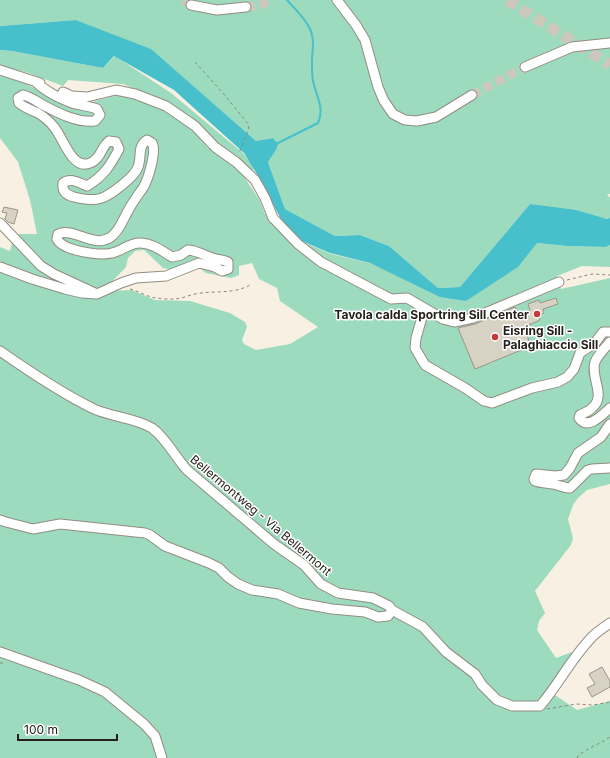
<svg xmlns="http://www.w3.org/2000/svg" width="610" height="758" viewBox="0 0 610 758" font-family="Inter,sans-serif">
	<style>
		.green { fill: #9ddbbe; fill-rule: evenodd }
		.water { fill: #47c0cb }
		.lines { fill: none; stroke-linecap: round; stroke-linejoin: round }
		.stream { stroke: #47c0cb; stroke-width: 2 }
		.building { fill: #d8d2c4; stroke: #9b9588 }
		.minor-tunnel { stroke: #cec7bb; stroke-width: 9; stroke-dasharray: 9 4.5; stroke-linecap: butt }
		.major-tunnel { stroke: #cec7bb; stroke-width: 11; stroke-dasharray: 11 5.5; stroke-linecap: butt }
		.minor-casing { stroke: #938c80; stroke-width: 11 }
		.path { stroke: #8a857b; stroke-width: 1; stroke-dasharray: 3 3; stroke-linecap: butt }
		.minor { stroke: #fff; stroke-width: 9 }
		.poi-dot { fill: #c73837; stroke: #fff; stroke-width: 1.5 }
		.labels { text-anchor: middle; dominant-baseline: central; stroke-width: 3; stroke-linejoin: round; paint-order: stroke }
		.poi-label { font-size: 12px; font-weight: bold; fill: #24211c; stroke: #fff; text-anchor: end }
		.street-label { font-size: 12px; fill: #24211c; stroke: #fff }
	</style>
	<rect width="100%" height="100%" fill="#f8f1e3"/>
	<path class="green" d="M0,0H610V194H607L610,198V218L608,219L530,204L460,287L438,288L389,246L360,235L335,236L285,209L268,162L276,150L273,138L256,141L150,49L76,20L0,26Z
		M0,50L12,51L103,68L115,56L171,93L243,153L254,168L251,172L167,102L123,84L68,80L63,86L26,72L0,66Z
		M0,74L16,78L21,82L73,105L87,108L95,101L123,94L160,108L192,130L208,148L236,168L245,178L260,201L265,214L289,236L331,254L369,263L466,301L537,243L567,246L606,247L610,245V267L582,266L557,276L561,289L610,278V484L587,490L578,498L573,505L568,519L573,538L571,545L535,591L545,613L539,621L537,630L556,658L580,649L549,691L577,710L610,701V758H0V247L10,251L14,234H37L30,200L18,162L0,138ZM144,250L163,268L182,272L198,267L206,273L231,278L239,275V266L252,263L259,279L277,288L280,301L318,327L290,344L256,350L244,344L242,340L247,327L245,322L230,313L190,301L155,300L132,290L103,291L126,267L128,258L135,251Z"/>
	<path class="water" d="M76,20L151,49L256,141L273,138L278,144L276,150L268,162L285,209L335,236L360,235L389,246L438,288L460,287L530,204L576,210L607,219L610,218V245L606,247L567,246L537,243L518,267L466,301L440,297L370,263L330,253L290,236L258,176L244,153L174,90L114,56L103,68L12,51L0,50V26Z"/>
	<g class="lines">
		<path class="stream" d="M276,144L318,123C325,108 316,96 313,81C312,76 312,71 312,66C311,53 316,42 310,29C305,18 295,9 287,0"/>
	</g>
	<path class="building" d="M4,207L18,210L14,224L8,222L5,219L7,213L2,212Z
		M556,298L558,304L543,309L544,313L538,316L540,320L524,327L531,346L475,369L458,328L475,324L515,307L518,314L530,310L528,304L539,300L540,303Z
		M602,667L610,681V687L592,697L587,688L595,684L589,674Z"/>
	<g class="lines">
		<path class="minor-tunnel" d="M183,0L191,5
			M246,7L263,4L269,0
			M472,95L525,67"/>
		<path class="major-tunnel" d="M507,0L610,65"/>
		<defs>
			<path id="minor" d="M337,0L356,25L365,40L378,87L384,101L393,114L405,120L417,121L436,117L472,95
				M191,5L217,10L246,7
				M525,67L572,47L610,43
				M0,70L40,83
				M63,92L72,96L87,97L116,90L135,94L166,106L195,126L215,147L236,162L255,180L265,198L273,218L298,244L321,262L391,299L407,298L443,319L454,322L473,318L559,282
				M0,223L41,266L54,274L95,293
				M0,267L32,279L65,289L82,293L97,294L121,283L136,278L166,276L199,263L215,267L222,271L228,269V262C224,260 220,260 216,259C205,256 199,251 188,250L181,255L172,257C162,251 154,244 141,243C130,242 122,251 112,253C100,256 63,251 57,239L58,234C74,227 94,249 111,237C120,230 123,219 128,211C132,203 138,195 143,188C148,180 157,151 152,143C151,142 149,141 147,140C137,146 142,157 138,167C135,175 128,180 122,185C105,199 97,203 74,197C66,195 62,191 63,183C71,177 79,183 87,186C104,176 110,166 119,149L116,142L109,141C101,147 101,159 90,163C72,171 63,137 54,127C50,122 43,116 38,113C31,110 25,108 19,103L18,98L23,95C31,97 36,101 43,105C58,113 77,123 95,121L100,115L97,109C90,106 83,106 75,104C61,99 46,92 36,82
				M422,307L423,314L416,338L415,348L425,365L465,388L484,401L492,403L532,388L558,382L567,377L574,369L580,353L595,343L603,332H610
				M610,342C605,348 598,355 595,362C590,377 606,395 593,407C590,411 584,413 580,415L579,418C588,431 603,414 610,408
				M0,351C30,372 61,393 94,409C112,417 136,418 152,428C167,439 175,457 187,470L274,544L304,565L321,584L338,593L373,598L389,606L392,610L388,616L378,617L365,612L332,609L299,603L278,594L252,590L238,584L228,577L219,568L209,563L165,546L150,535L145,533L60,524L33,529L6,522L0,520
				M610,424L601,437L578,453L570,468L564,475L555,476L536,474L534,479L535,481C541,483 547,483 553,484C559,485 564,488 570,488L588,470L592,469L610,468
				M392,610L423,627L446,652L475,674L482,685L497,700L512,706H540C559,684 572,657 593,636C598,631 604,627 610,623
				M0,652L79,680L105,692L144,724L155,736L162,758"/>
		</defs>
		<use href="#minor" class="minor-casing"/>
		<path class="path" d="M195,62L222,92L249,125L248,131L239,153
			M567,280L592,274L610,275
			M130,289C139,291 147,297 156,298C164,299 173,300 181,298C186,297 190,295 195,294C216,290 233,295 252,284
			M0,663H5
			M547,709L576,704L593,705L610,702
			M577,758L578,756C587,748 600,744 610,737"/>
		<use href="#minor" class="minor"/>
	</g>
	<g class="poi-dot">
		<circle cx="537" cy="314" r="4"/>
		<circle cx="495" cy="337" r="4"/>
	</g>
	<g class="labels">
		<g class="poi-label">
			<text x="529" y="314">Tavola calda Sportring Sill Center</text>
			<text x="503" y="330" text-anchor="start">Eisring Sill -<tspan x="503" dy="14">Palaghiaccio Sill</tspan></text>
		</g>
		<g class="street-label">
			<text transform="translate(261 515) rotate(40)">Bellermontweg - Via Bellermont</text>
		</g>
	</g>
	<path d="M18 734v6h99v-6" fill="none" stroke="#24211c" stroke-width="2"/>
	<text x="24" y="734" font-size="12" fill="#24211c" stroke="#ffffff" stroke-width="3" paint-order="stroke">100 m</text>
</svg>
